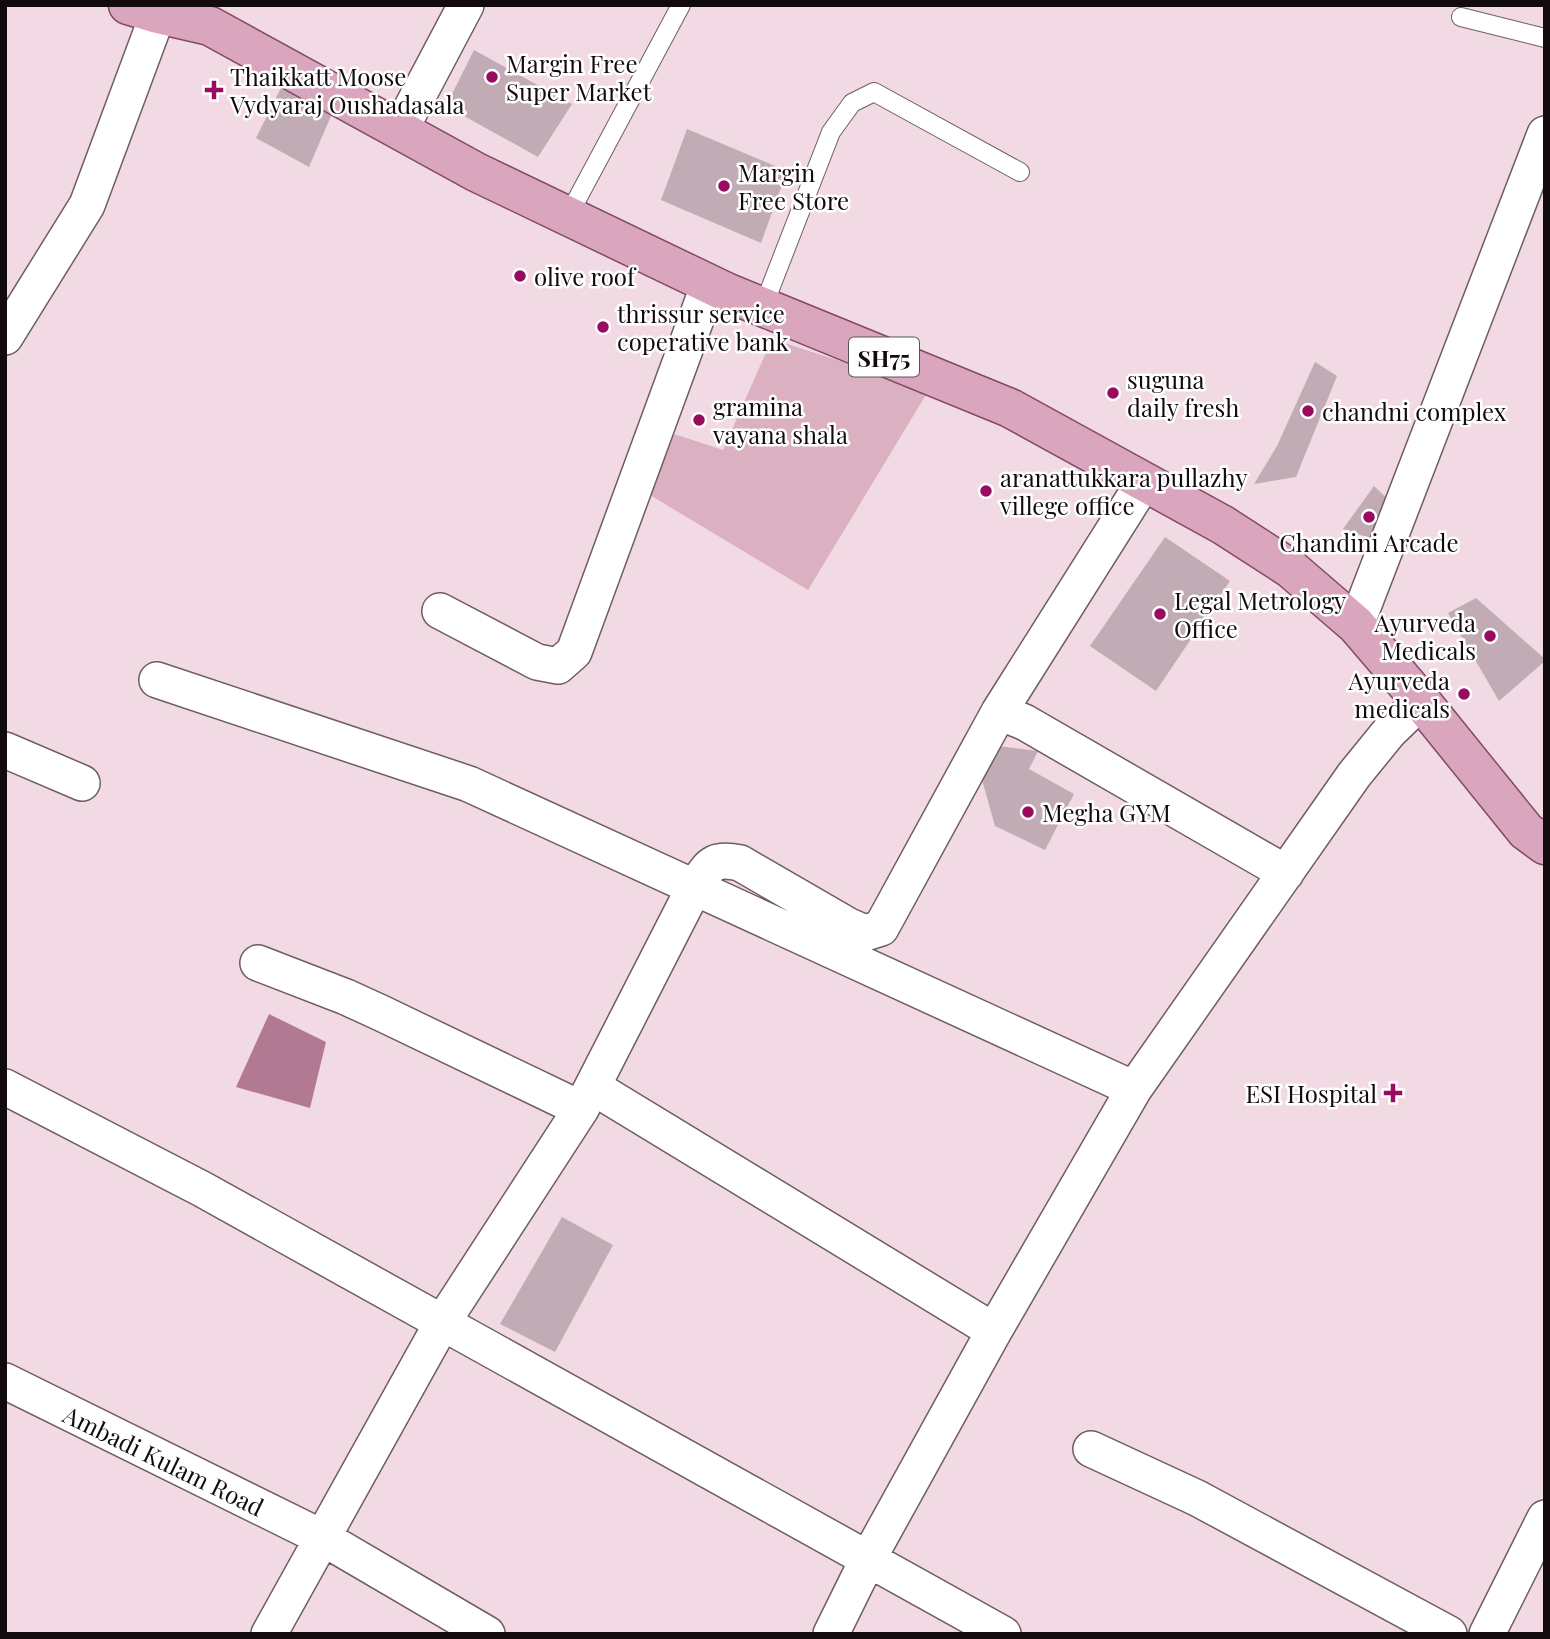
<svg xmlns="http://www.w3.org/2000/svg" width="1550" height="1639" viewBox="0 0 1550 1639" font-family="'Playfair Display',serif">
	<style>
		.green { fill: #dbb0c1 }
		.water { fill: #b27a92 }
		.building { fill: #c1abb4 }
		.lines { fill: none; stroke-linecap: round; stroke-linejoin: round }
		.lane-casing { stroke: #6f5c64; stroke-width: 20 }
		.street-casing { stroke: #6f5c64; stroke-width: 38 }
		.primary-casing { stroke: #824964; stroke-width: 41 }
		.lane { stroke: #fff; stroke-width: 18 }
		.street { stroke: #fff; stroke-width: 35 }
		.primary { stroke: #d9a6be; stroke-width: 38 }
		.poi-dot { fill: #980c60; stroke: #fff; stroke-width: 2.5 }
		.labels { text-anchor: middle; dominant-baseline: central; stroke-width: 5; stroke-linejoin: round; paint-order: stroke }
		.shield { fill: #fff; stroke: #595456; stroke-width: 2 }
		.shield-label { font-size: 23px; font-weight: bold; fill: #120b0e }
		.poi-label { font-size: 24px; fill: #120b0e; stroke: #fff; text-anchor: start }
		.street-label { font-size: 24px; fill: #120b0e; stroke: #fff }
	</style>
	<rect width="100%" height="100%" fill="#f1dae3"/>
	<path class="green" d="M772,339L840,361L927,393L808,590L645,492L674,434L723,450Z"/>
	<path class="water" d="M269,1014L326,1042L310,1108L236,1087Z"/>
	<path class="building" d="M474,50L572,104L538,157L446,106Z
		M281,88L331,116L309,167L256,138Z
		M687,129L787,171L761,243L661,200Z
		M1315,362L1337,376L1296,477L1254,484L1277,446Z
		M1374,486L1393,504L1373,539L1343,529Z
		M1165,537L1230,581L1156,691L1090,646Z
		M1476,598L1545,659V661L1499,701L1448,613Z
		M998,746L1038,751L1029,769L1074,794L1045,850L995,826L982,780Z
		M562,1217L613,1245L555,1352L500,1324Z"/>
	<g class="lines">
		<defs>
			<path id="lane" d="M1461,17L1545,38
				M568,216L681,5
				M763,307L831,132L852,103L874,92L1020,172"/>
			<path id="street" d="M400,130L466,5
				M5,337L87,205L158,14
				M1144,482L999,712L1024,722L1286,873
				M440,611L537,662L558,666L574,652L709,284
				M1356,625L1545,134
				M157,680L469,784L1134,1089
				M5,750L82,783
				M258,963L346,997L381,1013L581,1109
				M5,1087L202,1189L1003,1634
				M593,1087L994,1331
				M5,1381L323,1538L487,1634
				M1091,1449L1197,1498L1449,1634
				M269,1634L442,1323L581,1109L694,888C710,866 710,857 740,863L847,925L865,933L881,928L999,712
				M831,1634L868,1559L994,1331L1134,1089L1354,775L1389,732L1421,701
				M1487,1634L1545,1518"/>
			<path id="primary" d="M128,5L158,14L210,26L476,172L726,292L1010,408L1223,525L1291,569L1356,625L1421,701L1526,831L1545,845"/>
		</defs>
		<use href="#lane" class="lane-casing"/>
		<use href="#street" class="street-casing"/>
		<use href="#primary" class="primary-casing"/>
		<use href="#lane" class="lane"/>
		<use href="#street" class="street"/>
		<use href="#primary" class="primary"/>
	</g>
	<g class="poi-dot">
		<circle cx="492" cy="77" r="7"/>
		<path d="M210.5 79.5h7v7h7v7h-7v7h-7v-7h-7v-7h7z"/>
		<circle cx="724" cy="186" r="7"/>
		<circle cx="520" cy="276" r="7"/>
		<circle cx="603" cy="327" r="7"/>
		<circle cx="1113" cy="393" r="7"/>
		<circle cx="1308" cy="411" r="7"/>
		<circle cx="699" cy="420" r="7"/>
		<circle cx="986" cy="491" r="7"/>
		<circle cx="1369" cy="517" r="7"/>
		<circle cx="1160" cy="614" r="7"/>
		<circle cx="1490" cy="636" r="7"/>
		<circle cx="1464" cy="694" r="7"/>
		<circle cx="1028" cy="812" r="7"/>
		<path d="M1389.5 1082.5h7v7h7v7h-7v7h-7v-7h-7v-7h7z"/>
	</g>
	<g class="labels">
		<rect class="shield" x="849" y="337.5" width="70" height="39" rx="5"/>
		<g class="shield-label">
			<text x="884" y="357">SH75</text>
		</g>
		<g class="poi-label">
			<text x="506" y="63">Margin Free<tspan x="506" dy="28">Super Market</tspan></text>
			<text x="230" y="76">Thaikkatt Moose<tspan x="230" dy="28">Vydyaraj Oushadasala</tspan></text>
			<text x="738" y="172">Margin<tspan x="738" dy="28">Free Store</tspan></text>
			<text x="534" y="276">olive roof</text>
			<text x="617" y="313">thrissur service<tspan x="617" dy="28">coperative bank</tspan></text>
			<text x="1127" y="379">suguna<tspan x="1127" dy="28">daily fresh</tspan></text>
			<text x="713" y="406">gramina<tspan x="713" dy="28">vayana shala</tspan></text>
			<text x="1322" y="411">chandni complex</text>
			<text x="1000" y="477">aranattukkara pullazhy<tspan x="1000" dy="28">villege office</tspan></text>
			<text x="1369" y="542" text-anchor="middle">Chandini Arcade</text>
			<text x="1174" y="600">Legal Metrology<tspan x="1174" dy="28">Office</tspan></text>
			<text x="1476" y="622" text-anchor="end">Ayurveda<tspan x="1476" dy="28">Medicals</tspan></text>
			<text x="1450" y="680" text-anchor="end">Ayurveda<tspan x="1450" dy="28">medicals</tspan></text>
			<text x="1042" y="812">Megha GYM</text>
			<text x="1377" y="1093" text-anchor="end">ESI Hospital</text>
		</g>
		<g class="street-label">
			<text transform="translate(164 1460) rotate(26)">Ambadi Kulam Road</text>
		</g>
	</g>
	<rect width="1550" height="1639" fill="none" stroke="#120b0e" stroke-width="14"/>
</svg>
